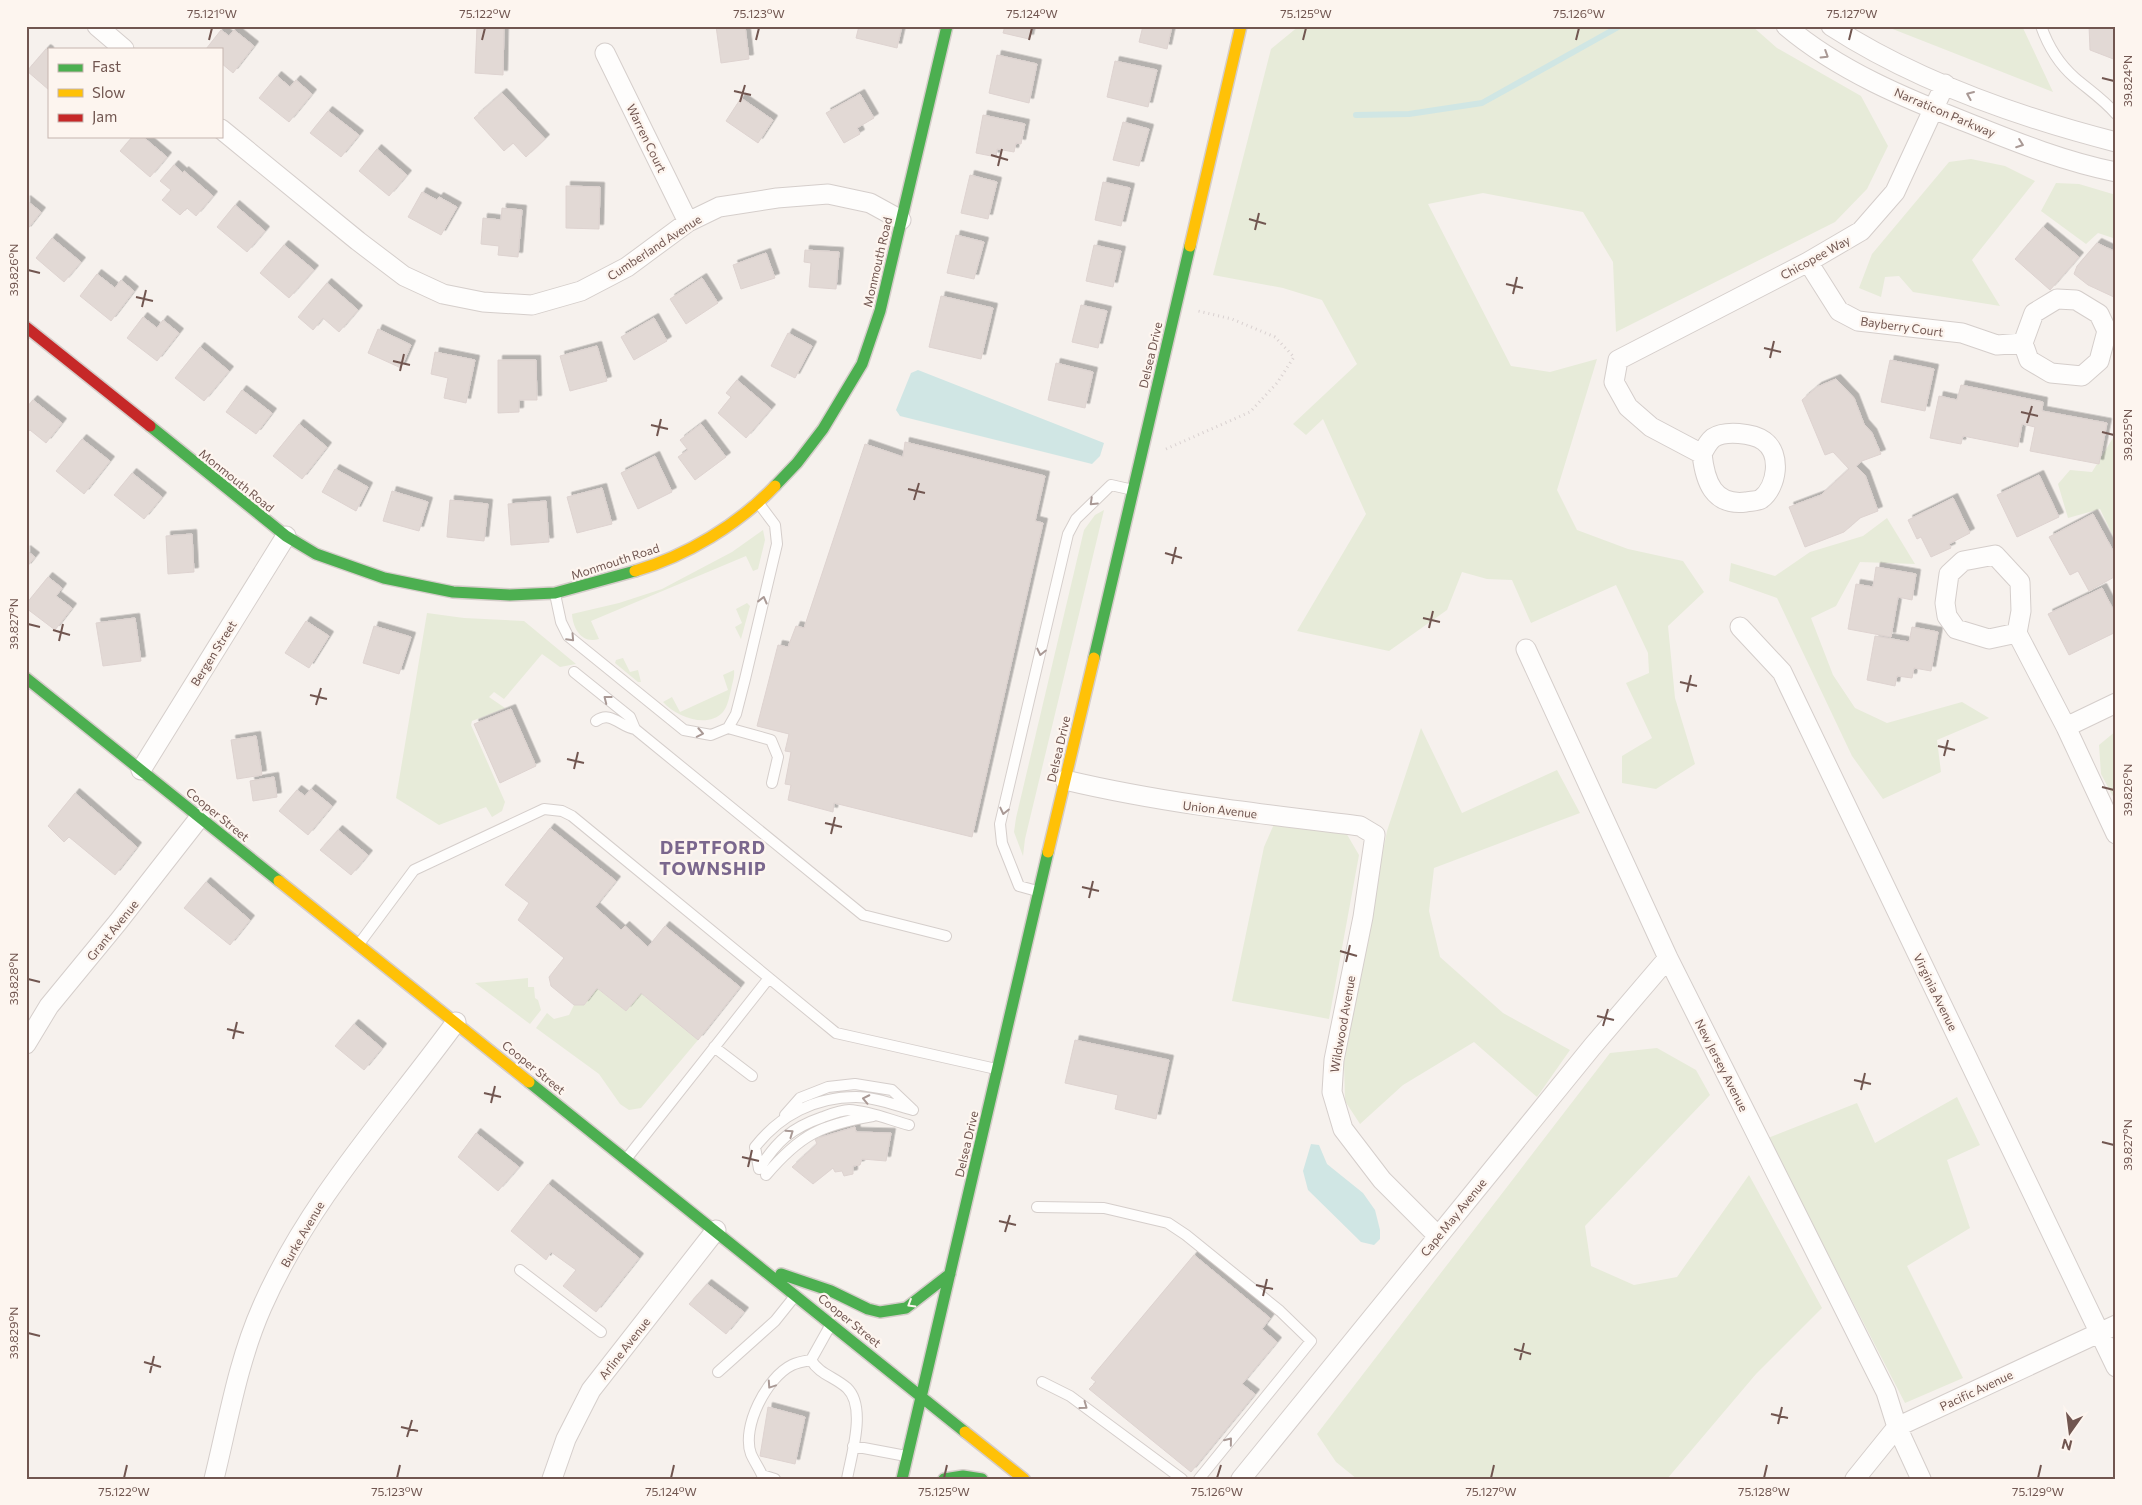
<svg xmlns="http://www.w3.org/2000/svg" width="2142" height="1505" viewBox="0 0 2142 1505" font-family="Commissioner,sans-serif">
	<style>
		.green { fill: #e7ebd9 }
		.water { fill: #d0e6e4 }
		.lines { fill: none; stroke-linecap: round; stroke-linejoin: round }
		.stream { stroke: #d0e6e4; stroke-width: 6 }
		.building { fill: #e2d9d5; stroke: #ded3d0; filter: url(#shadow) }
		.lane-casing { stroke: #d5cecb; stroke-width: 12 }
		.street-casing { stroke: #d5cecb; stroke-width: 21 }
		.fast-casing { stroke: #d5cdca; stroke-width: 14 }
		.slow-casing { stroke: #d5cdca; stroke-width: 14 }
		.jam-casing { stroke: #d5cdca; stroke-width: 14 }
		.path { stroke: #d9d1d0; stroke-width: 3; stroke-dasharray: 1 4; stroke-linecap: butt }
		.lane { stroke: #fefdfc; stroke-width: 10 }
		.street { stroke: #fefdfc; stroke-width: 19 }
		.fast { stroke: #4caf50; stroke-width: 11 }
		.slow { stroke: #ffc107; stroke-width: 11 }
		.jam { stroke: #c62828; stroke-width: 11 }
		.oneway { stroke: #a99995 }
		.oneway2 { stroke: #fdf5ef }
		.ticks { fill: none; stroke: #715650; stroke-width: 2 }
		.labels { text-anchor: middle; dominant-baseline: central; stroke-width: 4.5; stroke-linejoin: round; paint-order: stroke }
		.street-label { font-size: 12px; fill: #715650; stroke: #fdf5ef }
		.district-label { font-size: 18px; font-weight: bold; letter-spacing: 1px; fill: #7a678d; stroke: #fdf5ef }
		.neatline { fill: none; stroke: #715650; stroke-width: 2 }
		.ticks-label { font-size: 12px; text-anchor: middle; fill: #715650 }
	</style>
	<defs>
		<filter id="shadow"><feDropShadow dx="4.5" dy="-4.5" stdDeviation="0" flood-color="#0004"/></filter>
	</defs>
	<rect width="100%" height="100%" fill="#f6f1ed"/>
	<path class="green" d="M1299,26H1752L1777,48L1861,96L1888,146L1867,189L1835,222L1616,332L1613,262L1583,212L1483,193L1428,204L1511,366L1550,372L1597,359L1557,490L1577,530L1628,549L1683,561L1704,592L1668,626L1675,698L1695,764L1656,789L1622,783V756L1652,738L1626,683L1649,673L1648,653L1616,585L1531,623L1512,580L1487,579L1462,572L1447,610L1389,651L1297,631L1366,514L1323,419L1306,435L1293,424L1357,364L1322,300L1283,288L1213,275L1271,49Z
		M1885,26H2022L2053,92Z
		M1971,159L2005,166L2035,181L1972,260L2000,306L1913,292L1899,276L1885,277L1881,297L1859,288L1872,254L1949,162Z
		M2056,183L2079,184L2116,195V239L2098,233L2086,244L2041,211Z
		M2116,433V542L2100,509L2068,518L2058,484L2070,470L2092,472Z
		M1104,510L1025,839L1023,856L1014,832L1016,818L1084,530L1095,515Z
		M1887,518L1915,564L1860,562L1836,606L1811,618L1833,675L1855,708L1887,723L1962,702L1989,718L1937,740L1941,772L1883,799L1852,756L1777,598L1729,581L1731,563L1775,576L1810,552L1863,536Z
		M763,530L765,540L758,569L753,571L746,556L591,621L599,639C582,644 573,629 572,614L619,603L662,589L732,552Z
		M747,603L750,606L741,639L735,627L742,623L736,609Z
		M427,613L464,618L524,621L576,664L560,667L542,654L504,699L494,692L489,697L505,708L472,721L471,725L505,802L502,811L492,817L486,807L439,825L396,798Z
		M623,658L630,672L638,670L641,682H638L615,663L616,660Z
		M734,670C735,677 732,683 731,690C729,697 728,706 723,712C708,729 676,717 663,702L672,697L680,712L728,690L723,675Z
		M1421,728L1462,813L1557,770L1580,813L1434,868L1429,911L1440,957L1503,1013L1570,1050L1537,1097L1474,1042L1403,1085L1360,1124L1345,1101L1344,1062L1363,950L1387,831Z
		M2116,731V802L2101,774L2099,745Z
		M1275,822L1345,831L1359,855L1329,1019L1232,1001L1264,847Z
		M528,978V987H534L535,998L538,1000L541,1010L530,1024L475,983Z
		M597,988L626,1011L641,993L698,1040L641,1108L629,1110L620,1104L599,1074L536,1028L547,1013L554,1019L569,1015L574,1005H584Z
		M1657,1048L1696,1070L1710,1095L1585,1226L1591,1266L1634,1285L1677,1277L1749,1175L1822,1308L1756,1374L1667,1479H1357L1336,1462L1317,1434L1610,1053Z
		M1957,1097L1980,1145L1947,1160L1970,1228L1907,1266L1963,1378L1905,1403L1768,1138L1857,1103L1875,1143Z"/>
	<path class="water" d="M918,370L1104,443L1100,456L1092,464L900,416L896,410L911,373Z
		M1311,1144L1319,1145L1327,1164L1363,1193L1375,1210L1380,1230V1239L1374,1245L1361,1242L1308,1190L1303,1171Z"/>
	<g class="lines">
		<path class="stream" d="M1356,115L1409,114L1482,103L1620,26"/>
	</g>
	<path class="building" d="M477,26H504L503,75L475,73Z
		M716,26H745L749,59L721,63Z
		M859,26H902L897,48L856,38Z
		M1005,26H1032L1029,39L1003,33Z
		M1143,26H1172L1167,49L1139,42Z
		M2089,26H2116V60L2090,50Z
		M221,30L229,36L234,30L254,46L233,73L221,63V49H206Z
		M46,49L49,51V90L27,71Z
		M997,55L1037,64L1029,103L989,93Z
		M1115,61L1157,70L1148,107L1107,97Z
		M277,76L290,87L296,80L312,94L289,122L259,98Z
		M502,93L545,139L526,157L513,143L504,151L474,118Z
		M860,94L874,118L857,128L860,134L844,143L826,113Z
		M741,98L773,120L758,143L726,121Z
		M328,111L359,135L341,157L310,133Z
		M983,115L1025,124L1021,144L1016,143L1014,152L997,149L996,157L976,153Z
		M1123,122L1149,129L1139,166L1113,160Z
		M133,136H142L167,157L150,177L120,151Z
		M377,149L407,175L389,196L359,171Z
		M174,165L183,173L184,171L213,196L196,216L187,208L180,215L162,200L171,190L160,181Z
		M970,175L997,182L988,219L961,213Z
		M1103,182L1130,188L1121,226L1095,220Z
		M566,186L600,187L599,229L566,228Z
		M422,192L437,200L439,197L457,207L441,235L408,217Z
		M26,200L41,212L26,231Z
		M235,205L265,231L247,252L217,227Z
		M502,208L522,210L518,257L498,255L499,246L481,244L483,218L501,220Z
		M2043,227L2079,257L2050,290L2015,259Z
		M956,235L984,242L974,279L947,273Z
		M52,238L81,262L64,282L36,258Z
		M2097,243L2116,252V298L2088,285L2074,274L2077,266Z
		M284,245L314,270L289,298L260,273Z
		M1094,245L1121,251L1113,287L1086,281Z
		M805,250L839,252L836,289L809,287L811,263L804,262Z
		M766,253L775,278L741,289L733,265Z
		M97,274L115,288L121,280L134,291L111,321L80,296Z
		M702,278L718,303L686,324L670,299Z
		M327,283L358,310L339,332L323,318L313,330L298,317Z
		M941,296L993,308L981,359L929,347Z
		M1081,305L1107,311L1098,348L1072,342Z
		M143,317L157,328L163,320L179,333L157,361L127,338Z
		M654,318L667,341L634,360L621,337Z
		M378,329L411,345L401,368L368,353Z
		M788,333L812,346L795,378L771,366Z
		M597,346L607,381L570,391L560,356Z
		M200,347L229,371L204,401L175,378Z
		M435,352L475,360L466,403L444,398L448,378L431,374Z
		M498,360H536L537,400H519V412L498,413Z
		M1890,360L1934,369L1925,411L1881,402Z
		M1056,363L1093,372L1085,408L1048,400Z
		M1836,379L1854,398L1864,424L1872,433L1881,454L1862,461L1856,466L1865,475L1878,511L1860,518L1844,532L1805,547L1789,507L1821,495L1849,469L1833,452L1825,455L1802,400L1817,387Z
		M737,380L771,409L746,438L718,413L731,397L726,393Z
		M1961,385L2043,402L2042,411L2107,423L2099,464L2030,451L2035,427L2022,424L2018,447L1963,436L1961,444L1930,438L1939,396L1957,400Z
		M242,390L272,413L256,434L226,412Z
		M33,400L62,423L46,443L30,430L26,434V408Z
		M299,424L327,447L302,479L273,456Z
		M701,424L726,457L695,480L678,457L688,450L680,440Z
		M82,439L110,461L84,494L56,471Z
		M905,442L1045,476L1035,521L1043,523L972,837L834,803L833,812L788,800L791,785L785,784L791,752L785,751L789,734L757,726L778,645L788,647L796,626L804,628L865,444L903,457Z
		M655,456L672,492L638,509L621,473Z
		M335,469L368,487L356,511L322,492Z
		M132,473L162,497L144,519L114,495Z
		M2039,475L2059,517L2017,537L1997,495Z
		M602,488L612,524L577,533L567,497Z
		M392,491L428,502L419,531L383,521Z
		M1953,498L1970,533L1949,544L1951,548L1931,557L1921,537L1917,539L1908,520Z
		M450,500L488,504L484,541L447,537Z
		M546,501L549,542L511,545L508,504Z
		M2093,514L2116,556V576L2089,591L2078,571L2070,575L2049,537Z
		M192,534L194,572L168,574L166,536Z
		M26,550L35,557L26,568Z
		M1876,567L1916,574L1912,600L1898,597L1891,637L1848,629L1856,584L1873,587Z
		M48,577L62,588L56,596L72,608L55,630L26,608V604Z
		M2102,588L2116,615V632L2069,655L2048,614Z
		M135,618L141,661L103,666L96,623Z
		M306,621L329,636L309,668L285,653Z
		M374,626L411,637L399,674L363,663Z
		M1912,627L1938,632L1931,671L1914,668L1912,678L1897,676L1895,686L1867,680L1875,636L1909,642Z
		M511,709L536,766L500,783L474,724Z
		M256,736L262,775L237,779L231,740Z
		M274,777L277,797L253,801L250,781Z
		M311,789L332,806L308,835L279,811L297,790L305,796Z
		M75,793L137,847L115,875L69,837L64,842L48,826Z
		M550,828L616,881L595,907L621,930L625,926L648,947L665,926L740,987L698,1040L641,993L626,1011L597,988L584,1005H574L551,986L549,977L564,958L518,920L529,903L505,885Z
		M338,830L368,855L351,875L320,850Z
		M206,882L250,920L230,945L184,908Z
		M354,1024L382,1048L364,1070L335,1046Z
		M1075,1040L1169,1060L1156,1119L1115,1109L1118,1095L1065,1083Z
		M855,1127L856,1132L891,1133L886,1161L862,1159L860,1165L853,1166V1174L844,1176L842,1171L835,1172L833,1168L813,1184L792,1167L817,1144L815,1139Z
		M476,1133L519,1167L498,1191L458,1157Z
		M548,1184L639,1258L596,1312L563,1286L576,1270L551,1252L546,1260L511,1231Z
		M1194,1255L1270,1318L1262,1329L1277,1342L1242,1384L1255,1394L1191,1472L1089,1389L1096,1382L1091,1378Z
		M707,1284L744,1312L726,1334L689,1304Z
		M768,1407L805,1417L795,1464L760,1456Z"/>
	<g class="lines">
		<defs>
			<path id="lane" d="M2041,26C2048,46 2059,64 2075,78C2089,90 2103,99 2116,114
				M555,594L561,622L568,636L684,730L711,735L728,728L736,714L745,679L777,544L775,525L760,505
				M574,672L630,717L635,729L863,915L946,936
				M596,721C611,710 620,727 635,729
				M728,728L771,740L778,757L772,783
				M1037,891L1019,886L1002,843L1000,824L1068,534L1076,519L1111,485L1133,490
				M359,944L414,870L544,809L562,811L572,816L836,1033L996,1069
				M714,1047L752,1076
				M785,1115L800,1098L828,1087L855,1084L892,1090L912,1109
				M627,1158L769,978
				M759,1169L755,1147C780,1115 815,1097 856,1097C874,1097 895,1105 913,1110
				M759,1169C777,1141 791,1128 823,1117C831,1114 841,1110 849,1110C870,1111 890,1120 909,1125
				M766,1175C801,1134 821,1125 873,1116
				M1037,1207L1104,1208L1168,1223L1186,1235L1280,1311L1311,1341L1199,1479
				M520,1270L601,1332
				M830,1326L811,1360C819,1374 835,1377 847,1388C867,1407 851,1456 847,1479
				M718,1372L775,1321L795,1296
				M1042,1382L1070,1396L1182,1479
				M853,1446L906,1456
				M775,1479L762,1475C759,1468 754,1461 751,1454C741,1427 767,1377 792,1365C798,1362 805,1361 811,1360"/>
			<path id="street" d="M97,26L124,49
				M1786,26C1839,71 1907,99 1971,124C2018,143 2066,162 2116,172
				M1831,26C1916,81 2018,117 2116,142
				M605,53L688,222
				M221,129L358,241L404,276L443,294L483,302L532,305L581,291L627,267L688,222L719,207L777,198L828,194L870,203L901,220
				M1808,262L1839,311L1858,321L1962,333L1997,345L2023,343L2029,360L2051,373L2082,376L2099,361L2107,331L2099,314L2076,300L2057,299L2034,313L2023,343
				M1702,454C1705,448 1708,442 1713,438C1725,430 1753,433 1764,441C1782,454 1777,487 1761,499C1758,501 1751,501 1746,502C1713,506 1705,481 1702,454L1651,427L1628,407L1614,382L1618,360L1808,262L1861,231L1895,192L1945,84
				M1995,555L2020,582L2021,611L2017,633L1989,639L1956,629L1947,616L1945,603L1949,574L1963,561Z
				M1740,627L1782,672L2116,1367
				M2017,633L2066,727L2116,834
				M1526,649L1668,958L1886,1392L1897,1427L1921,1479
				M2066,727L2116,703
				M141,770L286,536
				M1065,780C1162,803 1261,814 1360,826L1375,835L1363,917L1334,1060L1332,1092L1343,1129L1382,1180L1438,1236
				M26,1044L49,1006L118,922L200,817
				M214,1479C228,1422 238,1361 262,1307C309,1200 388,1115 456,1022
				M552,1479L566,1439L591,1390L716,1230
				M1241,1479L1592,1047L1668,958
				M1855,1479L1897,1427L2116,1325"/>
			<path id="fast" d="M150,426L286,536L316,554L384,578L453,592L510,595L555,593L635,571
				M775,486L797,463L823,429L862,364L880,311L947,26
				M1094,658L1190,246
				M26,678L279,881
				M529,1082L965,1432
				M781,1274L831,1291L868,1309L880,1312L906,1308L950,1274
				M902,1479L1048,852
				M944,1479L963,1476L982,1479"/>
			<path id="slow" d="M1190,246L1241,26
				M635,571C686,556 738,525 775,486
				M1048,852L1094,658
				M279,881L529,1082
				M965,1432L1024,1479"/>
			<path id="jam" d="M26,327L150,426"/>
		</defs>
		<use href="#lane" class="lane-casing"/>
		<use href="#street" class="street-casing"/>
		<use href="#fast" class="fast-casing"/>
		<use href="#slow" class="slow-casing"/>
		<use href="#jam" class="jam-casing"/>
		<path class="path" d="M1166,449L1250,412L1277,383L1294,357L1275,337L1232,319L1198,311"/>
		<use href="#lane" class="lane"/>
		<use href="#street" class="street"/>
		<use href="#fast" class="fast"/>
		<use href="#slow" class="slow"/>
		<use href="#jam" class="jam"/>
	</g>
	<defs><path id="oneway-chevron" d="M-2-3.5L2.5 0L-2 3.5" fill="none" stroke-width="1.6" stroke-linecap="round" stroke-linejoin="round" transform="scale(1.25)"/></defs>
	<g class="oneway">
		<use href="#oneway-chevron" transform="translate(1825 55) rotate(32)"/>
		<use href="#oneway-chevron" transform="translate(1970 95) rotate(-157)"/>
		<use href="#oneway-chevron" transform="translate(2020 144) rotate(20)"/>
		<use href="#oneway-chevron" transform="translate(1093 502) rotate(136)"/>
		<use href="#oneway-chevron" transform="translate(763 600) rotate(-76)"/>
		<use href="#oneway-chevron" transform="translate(571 638) rotate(47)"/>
		<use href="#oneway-chevron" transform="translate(1041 652) rotate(103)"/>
		<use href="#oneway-chevron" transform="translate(607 699) rotate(-142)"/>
		<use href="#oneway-chevron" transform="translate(700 733) rotate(11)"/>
		<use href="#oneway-chevron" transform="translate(1004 811) rotate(103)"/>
		<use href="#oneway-chevron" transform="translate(866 1099) rotate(-168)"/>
		<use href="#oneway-chevron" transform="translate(790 1133) rotate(-35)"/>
		<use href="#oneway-chevron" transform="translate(771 1385) rotate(124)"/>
		<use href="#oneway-chevron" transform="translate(1084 1406) rotate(36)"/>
		<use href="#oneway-chevron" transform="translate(1229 1441) rotate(-51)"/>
	</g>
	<use class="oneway2" href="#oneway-chevron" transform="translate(911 1304) rotate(149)"/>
	<path class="ticks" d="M209,40L212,28M482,40L485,28M756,40L759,28M1029,40L1032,28M1303,40L1306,28M1576,40L1579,28M1849,40L1852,28M2102,78L2114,81M734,91L751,95M740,102L745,85M991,155L1008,160M998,166L1002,149M1249,219L1266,224M1255,230L1259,213M28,270L40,273M1506,284L1523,288M1513,294L1517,277M136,297L153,301M142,307L146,290M1764,348L1781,352M1770,358L1774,341M393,361L410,365M400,371L404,354M2021,412L2038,416M2027,423L2032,406M651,425L668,429M2102,432L2114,435M657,436L661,419M908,489L925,493M914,500L919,483M1165,553L1182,558M1172,564L1176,547M1423,618L1440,622M28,624L40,627M1429,628L1433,611M53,630L70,635M59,641L63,624M1680,682L1697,686M1687,692L1691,675M310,695L327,699M316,705L321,688M1938,746L1955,750M1944,756L1948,740M567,759L584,763M574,769L578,752M2102,787L2114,790M825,823L842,827M831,834L835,817M1082,887L1099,891M1089,898L1093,881M1340,951L1357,956M1346,962L1350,945M28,979L40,982M1597,1016L1614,1020M1603,1026L1608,1009M227,1029L244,1033M233,1039L237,1022M1854,1080L1871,1084M1861,1090L1865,1073M484,1093L501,1097M491,1103L495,1086M2102,1142L2114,1145M742,1157L759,1161M748,1167L752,1150M999,1221L1016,1225M1005,1232L1010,1215M1256,1285L1273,1289M1263,1296L1267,1279M28,1333L40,1336M1514,1349L1531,1354M1520,1360L1524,1343M144,1362L161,1367M150,1373L154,1356M1771,1414L1788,1418M1778,1424L1782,1407M401,1427L418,1431M407,1437L412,1420M124,1478L127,1465M397,1478L400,1465M671,1478L674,1465M944,1478L947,1465M1217,1478L1221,1465M1491,1478L1494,1465M1764,1478L1767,1465M2038,1478L2041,1465"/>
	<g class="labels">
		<g class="street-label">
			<text transform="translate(1945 112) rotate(23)">Narraticon Parkway</text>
			<text transform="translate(647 138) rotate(64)">Warren Court</text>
			<text transform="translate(654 247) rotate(-33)">Cumberland Avenue</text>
			<text transform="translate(1815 257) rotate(-29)">Chicopee Way</text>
			<text transform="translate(877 262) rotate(-77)">Monmouth Road</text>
			<text transform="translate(1902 326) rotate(8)">Bayberry Court</text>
			<text transform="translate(1150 355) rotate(-77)">Delsea Drive</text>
			<text transform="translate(237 480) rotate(39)">Monmouth Road</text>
			<text transform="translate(615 561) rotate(-18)">Monmouth Road</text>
			<text transform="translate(213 653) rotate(-58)">Bergen Street</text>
			<text transform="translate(1058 749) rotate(-77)">Delsea Drive</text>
			<text transform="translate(1220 809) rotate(7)">Union Avenue</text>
			<text transform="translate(218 814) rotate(39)">Cooper Street</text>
			<text transform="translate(112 930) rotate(-51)">Grant Avenue</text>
			<text transform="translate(1936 992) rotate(64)">Virginia Avenue</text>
			<text transform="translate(1342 1024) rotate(-80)">Wildwood Avenue</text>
			<text transform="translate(1722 1065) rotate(63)">New Jersey Avenue</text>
			<text transform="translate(534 1067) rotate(39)">Cooper Street</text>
			<text transform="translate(966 1144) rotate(-77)">Delsea Drive</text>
			<text transform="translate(1453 1217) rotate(-51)">Cape May Avenue</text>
			<text transform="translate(302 1234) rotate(-60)">Burke Avenue</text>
			<text transform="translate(850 1320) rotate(39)">Cooper Street</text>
			<text transform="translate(624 1348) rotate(-52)">Arline Avenue</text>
			<text transform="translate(1976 1390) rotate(-25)">Pacific Avenue</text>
		</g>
		<g class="district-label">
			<text x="713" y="847">DEPTFORD<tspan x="713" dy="21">TOWNSHIP</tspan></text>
		</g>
	</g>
	<rect width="2142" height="1505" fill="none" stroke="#fdf5ef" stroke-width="55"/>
	<rect x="48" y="48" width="175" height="90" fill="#fdf5ef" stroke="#c5b5af"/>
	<rect x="58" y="64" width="25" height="8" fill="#4caf50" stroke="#c5b5af"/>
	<text x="92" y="72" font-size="15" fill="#715650">Fast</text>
	<rect x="58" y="89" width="25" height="8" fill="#ffc107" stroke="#c5b5af"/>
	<text x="92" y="98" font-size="15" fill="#715650">Slow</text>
	<rect x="58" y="114" width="25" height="8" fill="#c62828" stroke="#c5b5af"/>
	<text x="92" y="122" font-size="15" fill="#715650">Jam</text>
	<g transform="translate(2070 1432) rotate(194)" stroke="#fdf5ef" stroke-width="4" paint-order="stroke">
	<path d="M0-4L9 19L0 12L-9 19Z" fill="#715650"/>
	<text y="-8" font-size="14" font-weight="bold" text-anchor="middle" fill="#715650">N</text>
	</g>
	<rect x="28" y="28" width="2086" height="1450" class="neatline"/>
	<g class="ticks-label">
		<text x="212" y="18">75.121°W</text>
		<text x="485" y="18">75.122°W</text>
		<text x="759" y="18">75.123°W</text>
		<text x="1032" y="18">75.124°W</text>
		<text x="1306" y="18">75.125°W</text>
		<text x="1579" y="18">75.126°W</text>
		<text x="1852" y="18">75.127°W</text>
		<text transform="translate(2128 81) rotate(-90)" y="4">39.824°N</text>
		<text transform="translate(14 270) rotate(-90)" y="4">39.826°N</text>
		<text transform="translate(2128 435) rotate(-90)" y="4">39.825°N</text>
		<text transform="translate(14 624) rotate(-90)" y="4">39.827°N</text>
		<text transform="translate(2128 790) rotate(-90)" y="4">39.826°N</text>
		<text transform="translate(14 979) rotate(-90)" y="4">39.828°N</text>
		<text transform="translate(2128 1145) rotate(-90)" y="4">39.827°N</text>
		<text transform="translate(14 1333) rotate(-90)" y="4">39.829°N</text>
		<text x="124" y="1496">75.122°W</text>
		<text x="397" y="1496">75.123°W</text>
		<text x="671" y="1496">75.124°W</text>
		<text x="944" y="1496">75.125°W</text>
		<text x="1217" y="1496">75.126°W</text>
		<text x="1491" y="1496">75.127°W</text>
		<text x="1764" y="1496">75.128°W</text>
		<text x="2038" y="1496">75.129°W</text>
	</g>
</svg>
